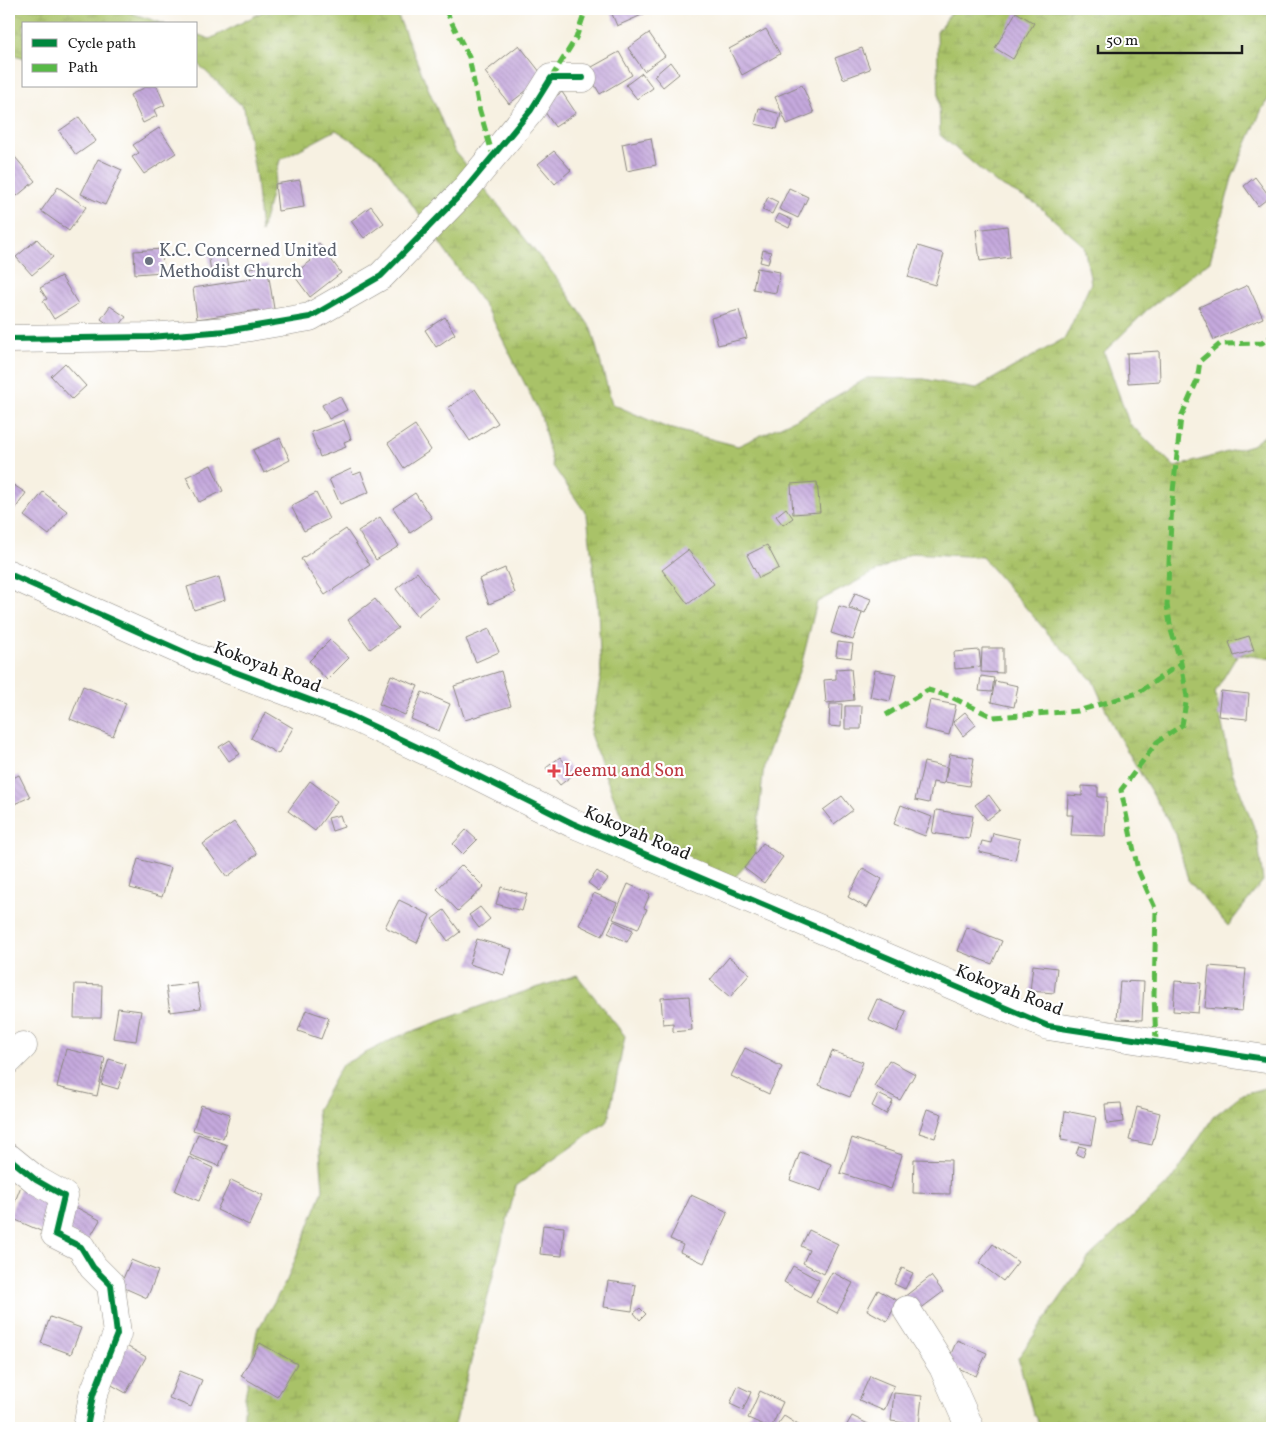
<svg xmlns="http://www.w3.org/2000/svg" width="1281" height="1437" viewBox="0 0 1281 1437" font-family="Vollkorn,serif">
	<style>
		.wetland { fill: url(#wetland-marsh); stroke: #626f42 }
		.building { fill: url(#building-back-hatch) }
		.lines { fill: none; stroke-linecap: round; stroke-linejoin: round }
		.minor-casing { stroke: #8a867f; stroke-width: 29 }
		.minor { stroke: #fff; stroke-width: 28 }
		.quiet { stroke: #58b947; stroke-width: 5; stroke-dasharray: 10 5; stroke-linecap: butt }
		.cycleway-casing { stroke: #fff; stroke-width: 9 }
		.cycleway { stroke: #00873e; stroke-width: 6 }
		.worship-dot { fill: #6b7280; stroke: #fff; stroke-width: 2 }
		.health-dot { fill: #e0444e; stroke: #fff; stroke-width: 2 }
		.labels { text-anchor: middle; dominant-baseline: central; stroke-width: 4.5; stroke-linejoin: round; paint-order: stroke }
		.worship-label { font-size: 18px; fill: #5b616d; stroke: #fff; text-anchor: start }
		.street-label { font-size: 18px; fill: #1c1c1c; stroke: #fff }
		.health-label { font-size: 18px; fill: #be3a42; stroke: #fff; text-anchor: start }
	</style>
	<defs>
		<pattern id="wetland-marsh" width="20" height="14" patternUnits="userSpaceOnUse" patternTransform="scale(1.25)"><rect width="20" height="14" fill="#a9c268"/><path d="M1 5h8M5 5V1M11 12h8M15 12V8" fill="none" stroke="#91a65a"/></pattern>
		<pattern id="building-back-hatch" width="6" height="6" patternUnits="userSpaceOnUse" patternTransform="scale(1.25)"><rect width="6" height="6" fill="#c5a9dd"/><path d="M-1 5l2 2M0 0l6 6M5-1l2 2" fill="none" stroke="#a991bd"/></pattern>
	</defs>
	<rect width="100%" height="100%" fill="#fff"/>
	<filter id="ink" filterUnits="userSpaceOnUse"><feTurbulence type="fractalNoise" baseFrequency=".02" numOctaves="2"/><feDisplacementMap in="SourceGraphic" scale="10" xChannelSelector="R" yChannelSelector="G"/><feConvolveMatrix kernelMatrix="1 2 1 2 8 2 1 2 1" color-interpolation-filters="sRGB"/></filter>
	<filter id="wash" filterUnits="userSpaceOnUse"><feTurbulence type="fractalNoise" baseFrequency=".0096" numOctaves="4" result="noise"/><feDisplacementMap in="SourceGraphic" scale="20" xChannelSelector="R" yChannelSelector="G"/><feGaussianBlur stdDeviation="1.12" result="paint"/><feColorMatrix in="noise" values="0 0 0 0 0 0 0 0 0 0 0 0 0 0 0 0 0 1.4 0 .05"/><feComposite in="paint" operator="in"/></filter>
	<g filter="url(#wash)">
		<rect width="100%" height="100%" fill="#f7f1e2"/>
		<path class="wetland" d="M9,9H119L165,24H24V58L9,53Z
			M268,9H395L454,150L559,281L591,328L612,404L665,427L738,446L804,415L867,378L924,379L975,389L1065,338L1091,283L1084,246L1035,203L996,183L940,135L937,32L954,9H1272V94L1262,109L1232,178L1210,261L1147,310L1104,352L1129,423L1175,467L1252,445L1272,430V659L1238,654L1215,692L1232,771L1257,835L1263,881L1228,926L1188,880L1176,834L1115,730L1093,681L1051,637L982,557L912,553L817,602L801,666L764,764L755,855L720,894L639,856L623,820L605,775L590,734L601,675L598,609L587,515L553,466L541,416L490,314L378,157L336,130L280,160L261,232L256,178L244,108L196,62V34L210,39Z
			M577,975L625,1036L608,1121L516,1186L454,1428H243L245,1397L257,1331L287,1280L323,1190L317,1110L342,1065L397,1037L489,1003Z
			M1272,1086V1428H1041L1033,1413L1018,1358L1089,1257L1172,1180L1213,1117L1242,1094Z"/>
		<g id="blocks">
			<path class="building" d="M610,9H642L644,14L617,26Z
				M1016,12L1034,23L1013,59L995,48Z
				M766,29L780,54L742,75L729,49Z
				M649,33L665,56L644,71L628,48Z
				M519,45L544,77L509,104L485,72Z
				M862,48L870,69L843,79L835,58Z
				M619,52L632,75L600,94L589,75L595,72L592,67Z
				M670,62L679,74L663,87L654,76Z
				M642,73L653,88L637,99L626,85Z
				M802,85L814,113L787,124L775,97Z
				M148,86H157L165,105L154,110L157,116L143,123L130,95Z
				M562,92L576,113L555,127L541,106Z
				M759,108L781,114L777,129L755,124Z
				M79,117L96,141L76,155L59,131Z
				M159,128L176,153L144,174L132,157L139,153L133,145Z
				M651,138L656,165L627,171L622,144Z
				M554,151L571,170L555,184L538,164Z
				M15,157L35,181L17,196L9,186V163Z
				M98,159L122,170L105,205L81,194Z
				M1255,177L1270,197L1258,206L1244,186Z
				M300,180L304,207L278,211L275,184Z
				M58,187L86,207L69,231L41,211Z
				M789,188L808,197L798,218L779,209Z
				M768,197L778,202L772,214L762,210Z
				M371,206L384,223L364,238L351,221Z
				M779,214L792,220L789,228L775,221Z
				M1007,226L1010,257L980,261L976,230Z
				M37,239L53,257L32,275L16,257Z
				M319,243L341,273L310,297L293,274L311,261L305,254Z
				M918,246L944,254L935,285L908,277Z
				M162,249L163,272L135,274L134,251Z
				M763,250L771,252L768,264L760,262Z
				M225,251L229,274L212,277L208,253Z
				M267,265L275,315L260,317L259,310L197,319L193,288L251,279L249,268Z
				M757,268L780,272L776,293L753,289Z
				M61,276L78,304L54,319L43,301L47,299L40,288Z
				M1248,285L1263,318L1214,340L1199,307Z
				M110,306L126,317L116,330L101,319Z
				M739,310L747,338L718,345L711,318Z
				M445,317L455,334L436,347L425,330Z
				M1159,351L1160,381L1128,383L1127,353Z
				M65,363L86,386L72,399L51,376Z
				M475,389L498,423L470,441L448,408Z
				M340,396L347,410L329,419L322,405Z
				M344,420L351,439L344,442L346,447L320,457L311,432Z
				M415,425L431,450L404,468L388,443Z
				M280,438L290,460L264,473L253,450Z
				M211,465L223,491L199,502L186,477Z
				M351,469L353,475L361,472L369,492L340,504L329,479Z
				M9,482L26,493L9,518Z
				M817,482L820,512L793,514L791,484Z
				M43,492L67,511L49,535L24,516Z
				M316,493L329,519L304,531L291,506Z
				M415,493L432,518L410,533L393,508Z
				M786,508L793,518L783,525L776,516Z
				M380,517L399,546L376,560L358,531Z
				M346,529L370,565L325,595L301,559Z
				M767,545L779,568L759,578L747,555Z
				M688,550L714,584L688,604L662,570Z
				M505,568L515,593L489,604L479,579Z
				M417,572L438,599L417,616L396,589Z
				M219,577L225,600L194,610L187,587Z
				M855,593L871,599L865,613L849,607Z
				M375,599L398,628L370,649L348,620Z
				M839,606L862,613L853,640L831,633Z
				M489,629L499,652L476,662L466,639Z
				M1249,636L1254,650L1234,656L1229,642Z
				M330,640L349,658L327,680L309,661Z
				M838,642L853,644L851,658L836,656Z
				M982,648H1003V673L981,672Z
				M979,650L981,667L955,669L954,652Z
				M851,668L854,700L826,703L824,680L836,679V669Z
				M875,670L896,674L890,701L870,697Z
				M501,671L511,706L465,720L454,686Z
				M391,675L418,686L405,715L379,704Z
				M981,676L994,678L992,692L979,691Z
				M995,681L1018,686L1014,707L991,702Z
				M83,686L126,703L113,736L70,719Z
				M1221,691L1249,694L1247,719L1218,716Z
				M422,692L450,704L439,731L411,719Z
				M930,700L956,705L949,735L924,729Z
				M830,704H842L841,727L829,726Z
				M845,706H862L861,729H845Z
				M266,712L293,728L278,754L251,738Z
				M965,712L976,725L963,736L953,722Z
				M230,740L240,754L229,761L219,747Z
				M950,754L974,758L969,786L945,782Z
				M560,757L574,774L560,785L546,768Z
				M924,762L947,767L944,784L933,782L929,803L915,800Z
				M19,775L30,797L12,805L9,797V780Z
				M310,781L337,801L315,831L288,811Z
				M1082,786L1098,787V797H1107L1105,836L1071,835L1073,815H1067L1068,795L1082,796Z
				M989,795L1000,810L987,820L975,805Z
				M842,796L853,810L834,824L823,810Z
				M901,805L932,817L925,836L894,824Z
				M936,810L973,816L969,839L932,833Z
				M340,815L344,827L332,831L328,818Z
				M234,822L257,854L227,877L203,844Z
				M466,830L477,840L463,854L453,844Z
				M993,833L1020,839L1015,860L979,852L982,841L991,843Z
				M763,843L783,857L764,883L744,868Z
				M138,859L171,868L162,897L130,888Z
				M462,865L484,887L458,911L437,889Z
				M863,868L882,879L867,908L848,897Z
				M597,871L608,879L599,891L588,883Z
				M628,884L650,894L644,908L647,909L638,929L613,919Z
				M501,887L527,894L522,911L496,904Z
				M594,893L617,903L602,936L579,925Z
				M399,900L430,915L417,943L385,927Z
				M480,907L490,919L479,928L469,915Z
				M444,910L460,932L448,941L432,919Z
				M614,921L633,930L627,942L608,933Z
				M967,927L1002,941L992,964L958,951Z
				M477,939L512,949L504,975L469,964Z
				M729,957L750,974L730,997L710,980Z
				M1033,965L1057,968L1054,993L1030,991Z
				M1209,966L1246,969L1242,1011L1205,1008Z
				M1120,981L1144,982L1142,1020L1117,1019Z
				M1175,981L1201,983L1198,1013L1173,1011Z
				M197,983L201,1008L170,1012L166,987Z
				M75,984L102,985L101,1018H74Z
				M689,996L692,1030L673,1032V1023L663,1024L661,998Z
				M877,999L906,1011L897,1032L868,1019Z
				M118,1008L141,1011L136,1041L113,1038Z
				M306,1010L329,1018L321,1039L298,1031Z
				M745,1048L782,1067L769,1094L731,1076Z
				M66,1049L105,1058L97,1096L57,1087Z
				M832,1051L863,1062L850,1097L819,1085Z
				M109,1059L126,1064L118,1089L101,1084Z
				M889,1060L915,1074L900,1100L874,1086Z
				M878,1094L893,1101L886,1114L872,1106Z
				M1121,1103L1123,1122L1107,1124L1105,1104Z
				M201,1105L230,1114L223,1139L193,1130Z
				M1137,1107L1160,1113L1152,1145L1129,1140Z
				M927,1109L942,1114L935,1138L919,1133Z
				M1065,1111L1096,1117L1091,1145L1061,1140Z
				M198,1134L227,1145L219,1166L190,1155Z
				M852,1138L902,1155L891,1189L840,1173Z
				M1079,1146L1086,1148L1083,1157L1076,1154Z
				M800,1152L831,1164L821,1191L790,1180Z
				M189,1157L213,1168L199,1201L175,1191Z
				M914,1159L951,1160L950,1194L913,1193Z
				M231,1180L263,1195L249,1225L217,1210Z
				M21,1186L57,1202L43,1232L9,1217Z
				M691,1195L728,1212L704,1263L680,1252L683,1245L670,1239Z
				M72,1205L100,1220L88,1241L60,1227Z
				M543,1225L564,1227L562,1256L540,1254Z
				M809,1230L838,1244L824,1274L803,1263L809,1250L801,1246Z
				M993,1244L1018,1262L1003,1281L979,1263Z
				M131,1260L158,1271L147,1298L120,1286Z
				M793,1266L819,1280L810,1297L784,1282Z
				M902,1268L913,1273L905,1289L894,1284Z
				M832,1272L853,1283L837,1313L816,1302Z
				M931,1276L943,1292L916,1312L904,1297Z
				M608,1281L636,1285L632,1311L604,1307Z
				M878,1290L898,1301L887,1321L867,1310Z
				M640,1308L646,1314L640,1320L634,1313Z
				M50,1317L81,1328L71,1354L41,1343Z
				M957,1340L987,1353L976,1376L947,1363Z
				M121,1343L146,1357L126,1393L101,1379Z
				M260,1343L297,1364L277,1397L241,1376Z
				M180,1371L202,1380L191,1407L169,1398Z
				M870,1376L894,1386L884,1411L859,1400Z
				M738,1386L751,1392L743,1410L730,1404Z
				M760,1391L783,1402L771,1428L748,1418Z
				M894,1393L922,1396L919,1425L891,1421Z
				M784,1416L803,1428H775Z
				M852,1416L876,1428H845Z"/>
		</g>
	</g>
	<g filter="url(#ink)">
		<use href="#blocks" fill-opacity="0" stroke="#8a867f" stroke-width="1"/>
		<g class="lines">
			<defs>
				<path id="minor" d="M9,339L150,337L226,331L310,317L381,276L463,192L531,110L551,78H583
					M9,574L195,657L347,714L466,770L572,823L1048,1026L1272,1060
					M9,1060L23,1046
					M9,1158L36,1180L64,1196L55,1234L81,1247L93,1267L111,1285L117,1334L93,1395L87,1428
					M907,1310L943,1367L970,1428"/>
			</defs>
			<use href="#minor" class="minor-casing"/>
			<use href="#minor" class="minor"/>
			<path class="quiet" d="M445,9L469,57L479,108L493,156
				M551,78L576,38L586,9
				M886,715L928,690L949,696L993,717L1078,711L1138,693L1181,663
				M1156,1042L1154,994L1156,910L1138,870L1121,790L1157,742L1182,725L1187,697L1181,663L1171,630L1167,605L1172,501L1181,417L1197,381L1200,361L1220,344L1262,343L1272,336"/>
			<defs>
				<path id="cycleway" d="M9,339L150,337L226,331L310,317L381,276L463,192L531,110L551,78H583
					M9,574L195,657L347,714L466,770L572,823L1048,1026L1272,1060
					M9,1158L36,1180L64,1196L55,1234L81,1247L93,1267L111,1285L117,1334L93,1395L87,1428"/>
			</defs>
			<use href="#cycleway" class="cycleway-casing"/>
			<use href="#cycleway" class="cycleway"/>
		</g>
	</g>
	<circle class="worship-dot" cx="149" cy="261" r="5"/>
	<path class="health-dot" d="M551.5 763.5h5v5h5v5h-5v5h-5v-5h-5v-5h5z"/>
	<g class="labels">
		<g class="worship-label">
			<text x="159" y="251">K.C. Concerned United<tspan x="159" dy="21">Methodist Church</tspan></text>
		</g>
		<g class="street-label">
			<text transform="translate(267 668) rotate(21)">Kokoyah Road</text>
			<text transform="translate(637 834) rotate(23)">Kokoyah Road</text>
			<text transform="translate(1009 991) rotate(21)">Kokoyah Road</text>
		</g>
		<g class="health-label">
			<text x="564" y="771">Leemu and Son</text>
		</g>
	</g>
	<rect width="1281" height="1437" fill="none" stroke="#fff" stroke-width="30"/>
	<rect x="22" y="22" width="175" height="65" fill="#ffffff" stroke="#a4a4a4"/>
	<rect x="32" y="39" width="25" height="8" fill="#00873e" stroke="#a4a4a4"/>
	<text x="68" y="48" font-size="15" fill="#1c1c1c">Cycle path</text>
	<rect x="32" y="64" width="25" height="8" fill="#58b947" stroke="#a4a4a4"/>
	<text x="68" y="72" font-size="15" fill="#1c1c1c">Path</text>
	<path d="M1098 45v8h144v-8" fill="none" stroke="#1c1c1c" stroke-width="2.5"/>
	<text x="1106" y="45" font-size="15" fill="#1c1c1c" stroke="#ffffff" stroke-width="4" paint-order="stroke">50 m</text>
</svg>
